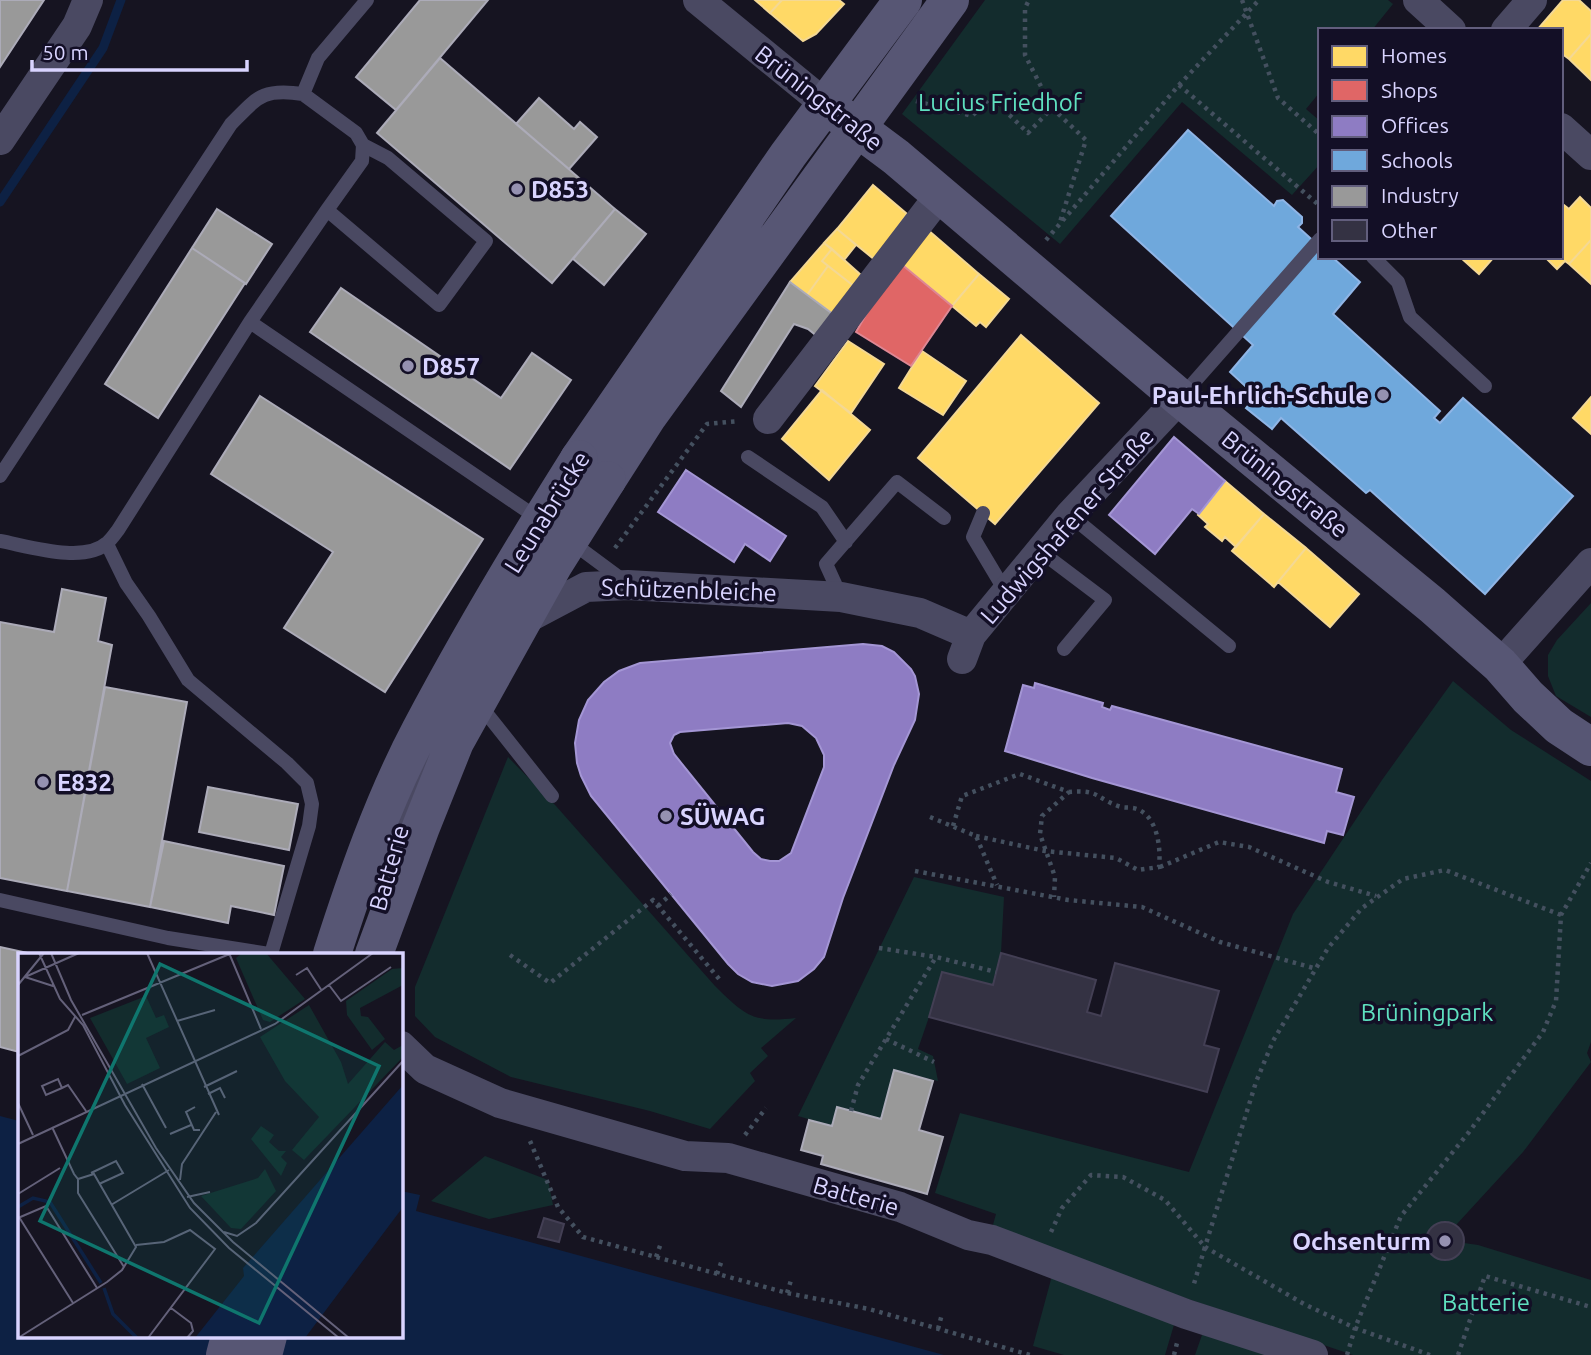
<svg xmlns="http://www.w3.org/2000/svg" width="1591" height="1355" viewBox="0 0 1591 1355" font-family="Ubuntu,sans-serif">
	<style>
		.green { fill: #132c2d }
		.water { fill: #0d2144 }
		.homes { fill: #ffd966; stroke: #f4d894; stroke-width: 2 }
		.shops { fill: #e06666; stroke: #de8794; stroke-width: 2 }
		.offices { fill: #8e7cc3; stroke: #a496d5; stroke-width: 2; fill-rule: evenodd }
		.schools { fill: #6fa8dc; stroke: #8fb5e6; stroke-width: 2 }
		.industry { fill: #999; stroke: #acabb8; stroke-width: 2 }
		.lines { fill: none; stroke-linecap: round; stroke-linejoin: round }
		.stream { stroke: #0d2144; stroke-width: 9 }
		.building { fill: #343243; stroke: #433f54; stroke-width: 2 }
		.path { stroke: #44505f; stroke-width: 4.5; stroke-dasharray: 3.5 5; stroke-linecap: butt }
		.lane { stroke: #4a4962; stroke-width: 14 }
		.street { stroke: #4a4962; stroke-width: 30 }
		.secondary { stroke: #575674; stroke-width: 38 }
		.secondary-bridge { stroke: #575674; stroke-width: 38 }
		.poi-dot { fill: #9591b1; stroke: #130f26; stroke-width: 2.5 }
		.labels { text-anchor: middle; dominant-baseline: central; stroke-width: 7; stroke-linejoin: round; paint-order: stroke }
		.street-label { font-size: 24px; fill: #d9d4ff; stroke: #130f26 }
		.park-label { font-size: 24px; fill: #5fe0c0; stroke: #130f26 }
		.poi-label { font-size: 24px; font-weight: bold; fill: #d9d4ff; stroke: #130f26; text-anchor: start }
		.inset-river { fill: none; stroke: #0d2144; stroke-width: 3.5 }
		.inset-road { fill: none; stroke: #64617a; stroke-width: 2 }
		.view { fill: #0f766e; fill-opacity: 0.15; stroke: #0f766e; stroke-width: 3.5 }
		.inset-edge { fill: none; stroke: #d9d4ff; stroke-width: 3.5 }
	</style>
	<rect width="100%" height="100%" fill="#161421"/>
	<path class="green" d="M985,0H1388L1393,4L1372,30H1320V92L1306,109L1320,121V164L1292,195L1182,102L1060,244L902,114Z
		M1591,603V717L1556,696L1548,676V655L1557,640Z
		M1453,681L1511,730L1591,781V1042L1587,1053L1591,1062L1523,1152L1456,1225L1439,1223C1427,1229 1426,1237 1427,1250C1440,1267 1457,1260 1464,1243L1478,1245L1591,1280V1355H1353L991,1232L996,1214L935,1193L960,1113L1189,1172L1293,914L1382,780Z
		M508,757L556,806L715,986C746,1016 752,1023 796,1018L761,1048L768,1056L750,1073L755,1081L710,1129L650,1111L511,1077L435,1037L415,1016V987Z
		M914,877L1004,897L1001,953L993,985L929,1017L918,1049L933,1056L938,1081L894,1070L881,1119L838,1107L832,1126L798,1116Z
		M485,1156L548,1180L553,1205L489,1219L431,1201Z
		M1053,1272L1176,1318L1165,1355H1064L1033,1346Z
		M1203,1332L1275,1355H1195Z"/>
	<path class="water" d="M0,1116L19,1121V1336H401V1191L420,1195L416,1211L944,1355H0Z"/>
	<path class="homes" d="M755,0H782L770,13Z
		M782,0H839L844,4L816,34L803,41L770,13Z
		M1563,0H1579L1591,11V34L1569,59L1561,53V30H1537Z
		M1591,34V80L1569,59Z
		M873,185L907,214L875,260L837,229Z
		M1580,197L1591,208V240L1569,264L1565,261L1557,269L1546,258L1561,257V208L1564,205L1569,209Z
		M837,229L856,245L844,260L824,243Z
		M928,230L979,274L952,306L900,263Z
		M1591,240V284L1569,264Z
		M824,243L832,249L822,261L828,266L807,295L790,282Z
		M832,249L862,276L855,287L822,261Z
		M1460,257H1494L1479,274Z
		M828,266L855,287L834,315L807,295Z
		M979,274L1009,299L986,327L980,322L976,326L952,306Z
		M1021,335L1099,403L995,524L918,458Z
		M848,341L884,364L851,413L815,386Z
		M922,351L966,381L943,415L899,388Z
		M822,390L870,430L829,480L782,439Z
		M1591,397V434L1573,418Z
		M1225,481L1264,514L1236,547L1225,537L1222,541L1205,527L1208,524L1198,515Z
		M1264,514L1306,548L1274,587L1232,551Z
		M1306,548L1359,594L1330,627L1278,582Z"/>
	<path class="shops" d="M900,263L952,306L911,366L856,332L887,278Z"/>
	<path class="offices" d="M1174,437L1225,481L1199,514L1192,509L1155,554L1109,515Z
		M686,470L786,536L770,561L745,544L734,562L658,512Z
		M863,644L882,646L894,652L911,669L915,676L919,694L915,720L894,765L843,898L824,957L814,969L798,981L772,986L752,982L738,974L728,964L591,796L581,776L577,763L575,743L579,720L588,700L604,682L619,671L640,663ZM788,723L802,726L816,738L824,755V767L791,853L779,861H770L761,859L753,852L674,754L670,743L674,735L680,732Z
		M1035,683L1103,703L1102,707L1110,710L1112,706L1342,769L1336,792L1354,797L1343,835L1327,831L1324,843L1092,778L1005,751L1023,685L1034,688Z"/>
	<path class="schools" d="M1188,130L1274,206L1277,201L1283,200L1302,217V223L1298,227L1320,247V257H1332L1360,282L1333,314L1440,411L1434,418L1440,423L1463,398L1573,496L1485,594L1370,490L1366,493L1281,418L1272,429L1246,408L1256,396L1230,372L1253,345L1111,216Z"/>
	<path class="industry" d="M0,0H44L0,67Z
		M420,0H488L396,110L356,77Z
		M440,58L615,209L552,283L377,133Z
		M539,98L574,129L580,122L597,137L569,169L516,124Z
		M217,209L272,244L246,284L192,248Z
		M615,209L646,234L604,285L573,259Z
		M192,248L245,283L158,418L105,384Z
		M790,282L834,315L818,337L808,329L794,324L741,407L721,391Z
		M341,288L501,398L532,353L571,380L510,469L310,332Z
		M260,396L483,539L385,692L284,628L333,552L211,474Z
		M62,589L106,598L98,641L112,645L67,891L0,878V622L54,632Z
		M105,687L187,702L150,907L67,891Z
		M208,787L298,804L289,850L199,832Z
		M164,841L284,866L274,915L231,906L228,923L150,907Z
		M0,947L32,954H19V1052L0,1047Z
		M894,1070L933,1081L919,1130L943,1137L927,1194L821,1164L823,1156L801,1150L809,1120L832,1126L837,1107L881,1119Z"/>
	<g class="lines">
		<path class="stream" d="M0,202L103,48L121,0"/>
	</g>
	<path class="building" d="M1001,953L1096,980L1087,1012L1101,1016L1115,963L1219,991L1204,1045L1219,1049L1207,1092L929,1017L942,972L993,985Z
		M544,1218L564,1224L559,1242L538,1237Z
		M1426 1241a19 19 0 1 1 38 0a19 19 0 1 1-38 0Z"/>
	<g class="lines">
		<path class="path" d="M1242,0L1278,98L1320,135
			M1179,85L1320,206
			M916,101L972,116L991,97L1028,133L1052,108L1025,55V8L1029,0
			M1052,108L1086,140L1060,222
			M1046,240L1179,85L1259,0
			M615,548L707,424L739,421
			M930,817L976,836L997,885
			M953,826L962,796L1020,774L1069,792L1042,816L1040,834L1055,877L1054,897
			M976,836L1045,851L1116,858L1138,870L1159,867C1161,849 1158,817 1137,809C1132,807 1126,808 1121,807C1096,799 1100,789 1069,792
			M1160,867L1219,842L1249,847L1328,882L1376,896
			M915,871L1068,900L1142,907L1220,942L1317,969
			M658,906L671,894
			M879,948L936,957L996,972
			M510,955L550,983L653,900L720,980
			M886,1039L934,1062
			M851,1111L858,1085L936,957
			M745,1135L766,1108
			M530,1141L558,1207L583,1237L787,1293L869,1309L1030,1355
			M1051,1232L1062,1208L1091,1175L1123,1177L1165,1200L1205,1247L1193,1287
			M656,1257L661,1243
			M717,1274L722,1260
			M787,1293L792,1277
			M938,1329L942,1314
			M1174,1355L1178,1339
			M1347,1355L1355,1328L1304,1304L1205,1247L1256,1082L1273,1041L1328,948L1362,908L1403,879L1445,870L1561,915
			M1430,1355L1355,1328L1401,1216L1469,1132L1543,1032L1556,1001L1561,915L1591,863
			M1458,1355L1485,1276L1591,1307"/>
		<path class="lane" d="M327,210L439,305L486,241L388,158L363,145
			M1373,257L1398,282L1410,317L1485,386
			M250,322L539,519
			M1181,397L1320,239
			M748,457L822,507L846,542
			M0,476L231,124C258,97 262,88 303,94
			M983,513L973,537L1007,594
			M1070,515L1229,646
			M0,541C28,546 84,564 107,543C111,540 115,534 118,530L250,322L327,210L362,161L363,145L356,133L303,94L318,58L367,0
			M570,541L624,581
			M107,544L126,583L149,616L188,680L287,763L307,783L312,804L309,826L271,954
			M1040,551L1105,600L1064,649
			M841,597L826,564L897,482L944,518
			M479,704L552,796
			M0,900L168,938L269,954"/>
		<path class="street" d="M698,0L825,104
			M1418,0L1451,30
			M1506,30L1532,0
			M1561,128L1591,155
			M0,140L77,26L88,0
			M768,419L940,195
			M518,623L586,587L628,585L841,597L920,613L971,635
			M962,659L971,635L1070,515L1180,398
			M1500,665L1591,563
			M381,883L415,783L427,758
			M401,1046L425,1069L500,1103L685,1156L728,1158L900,1207L968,1235L992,1240L1186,1314L1313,1355"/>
		<path class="secondary" d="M825,104L896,157L1180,398L1432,605L1500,665L1528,697L1559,726L1591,747
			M579,459L788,155L903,0
			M607,480L648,416L950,0
			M225,1355L230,1336
			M263,1355L268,1336"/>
		<path class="secondary-bridge" d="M332,954C356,879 383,801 420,731C469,638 523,548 579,459
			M374,954L421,827L455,742L554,564L607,480"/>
	</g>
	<g class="poi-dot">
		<circle cx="517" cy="189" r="7"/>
		<circle cx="408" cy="366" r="7"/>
		<circle cx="1383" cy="395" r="7"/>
		<circle cx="43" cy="782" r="7"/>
		<circle cx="666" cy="816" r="7"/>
		<circle cx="1445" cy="1241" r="7"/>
	</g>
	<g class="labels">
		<g class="street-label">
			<text transform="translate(819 98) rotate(38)">Brüningstraße</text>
			<text transform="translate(1285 484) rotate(39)">Brüningstraße</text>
			<text transform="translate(547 512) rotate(-58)">Leunabrücke</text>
			<text transform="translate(1067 526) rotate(-49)">Ludwigshafener Straße</text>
			<text transform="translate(689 590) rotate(2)">Schützenbleiche</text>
			<text transform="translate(389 868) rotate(-74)">Batterie</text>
			<text transform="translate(856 1196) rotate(16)">Batterie</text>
		</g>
		<g class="park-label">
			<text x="1000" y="102">Lucius Friedhof</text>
			<text x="1427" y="1012">Brüningpark</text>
			<text x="1486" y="1302">Batterie</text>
		</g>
		<g class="poi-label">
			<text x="531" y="189">D853</text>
			<text x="422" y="366">D857</text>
			<text x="1369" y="395" text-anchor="end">Paul-Ehrlich-Schule</text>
			<text x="57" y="782">E832</text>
			<text x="680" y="816">SÜWAG</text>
			<text x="1431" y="1241" text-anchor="end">Ochsenturm</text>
		</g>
	</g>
	<g transform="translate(18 953)">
		<rect width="385" height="385" fill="#161421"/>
		<path d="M224,0H248L287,46L252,69L245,67L218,5ZM385,15V32L342,55L343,63L350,64L367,86L354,97L329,62L328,48L374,16ZM128,43L138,65L146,62L151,74L128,85L142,115L109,131L72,65ZM291,52L323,109L330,131L367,89L376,97L385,92V104L286,207L274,197L301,164L267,128L242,84ZM243,173L256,182L251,189L261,198H268L263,204L269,210L263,223L233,186ZM247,216L258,238L223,276L213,275L183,243L240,225Z" fill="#132c2d"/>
		<path d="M385,132V254L287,385H177L226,323L225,315Z" fill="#0d2144"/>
		<path class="inset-river" d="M0,254L15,245L32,249L83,330M86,335L95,361L119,385"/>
		<path class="inset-road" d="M21,0L42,46L65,72L107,152L172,255L211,295L321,385M33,0L53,47L138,195L176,250L215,289L331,385M129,0L201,162M211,0L243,76M278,22L289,15L304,38M7,24L61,0M7,24L35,33M0,32L26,0M311,32L323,48L373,14M64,62L214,0M159,68L197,57M0,103L50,77L57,64M124,131L148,175M186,134L219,118M44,135L40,126L24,133L28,142L44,135L50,132L68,158M190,141L202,135L207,145M0,150L15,182M177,154L168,159L176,177H182M152,181L173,172M0,191L257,71L355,0M73,220L98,208L105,220L81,231M60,226V240L106,314M162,227L164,211L198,159M0,241L42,215M169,244L192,239M93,252L151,217M1,264L55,350M0,265L28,253L79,335M206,279L219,283L238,270L385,108M118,292L146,289L172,277L197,296L130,385M153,355L173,370L175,378L169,385M0,385L89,329L104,317L118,294L76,221L60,226L56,221L34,174"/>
		<path class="view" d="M142,11L361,113L241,370L22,268Z"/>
		<rect width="385" height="385" class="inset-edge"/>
	</g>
	<rect x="1318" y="28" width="245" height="231" fill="#130f26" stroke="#625e7d" stroke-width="2"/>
	<rect x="1332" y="46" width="35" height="21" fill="#ffd966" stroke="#625e7d" stroke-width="2"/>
	<text x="1381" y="63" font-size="21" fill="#d9d4ff">Homes</text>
	<rect x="1332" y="80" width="35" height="21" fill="#e06666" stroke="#625e7d" stroke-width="2"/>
	<text x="1381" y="98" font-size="21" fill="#d9d4ff">Shops</text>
	<rect x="1332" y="116" width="35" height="21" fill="#8e7cc3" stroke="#625e7d" stroke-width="2"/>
	<text x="1381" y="133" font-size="21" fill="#d9d4ff">Offices</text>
	<rect x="1332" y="150" width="35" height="21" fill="#6fa8dc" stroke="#625e7d" stroke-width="2"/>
	<text x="1381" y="168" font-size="21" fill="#d9d4ff">Schools</text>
	<rect x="1332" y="186" width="35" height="21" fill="#999999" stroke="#625e7d" stroke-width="2"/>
	<text x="1381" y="203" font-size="21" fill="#d9d4ff">Industry</text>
	<rect x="1332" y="220" width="35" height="21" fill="#343243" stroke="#625e7d" stroke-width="2"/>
	<text x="1381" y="238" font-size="21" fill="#d9d4ff">Other</text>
	<path d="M32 60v10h215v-10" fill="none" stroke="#d9d4ff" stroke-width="3.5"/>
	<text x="42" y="60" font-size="21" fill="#d9d4ff" stroke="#130f26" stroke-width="5" paint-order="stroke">50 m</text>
</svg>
